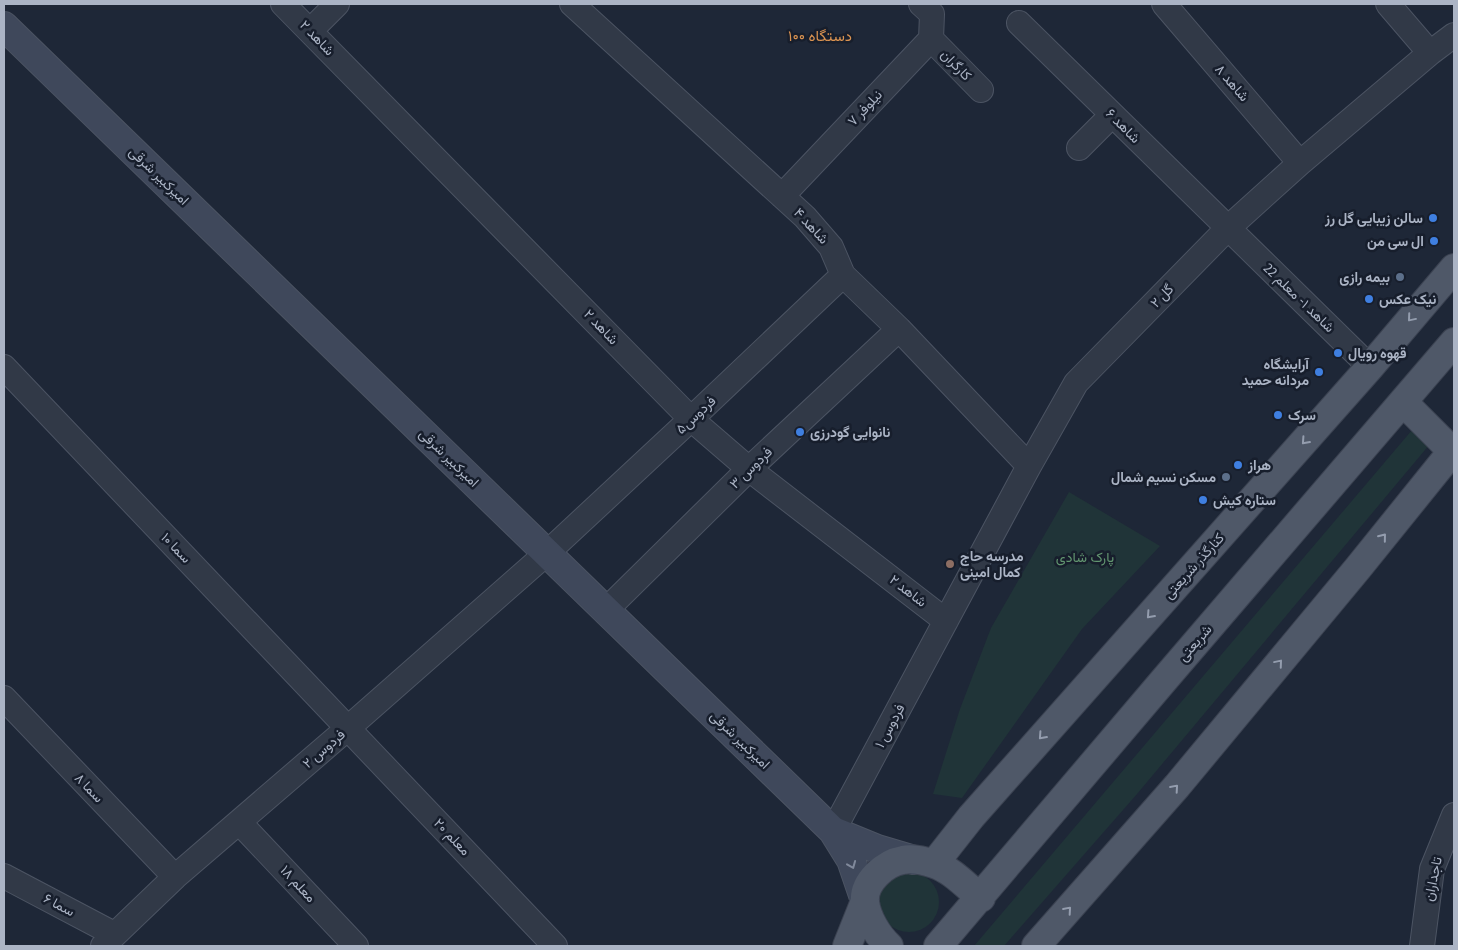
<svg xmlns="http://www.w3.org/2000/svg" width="1458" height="950" viewBox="0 0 1458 950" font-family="'Fira Sans Condensed',Vazirmatn,sans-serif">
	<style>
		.green { fill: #203438 }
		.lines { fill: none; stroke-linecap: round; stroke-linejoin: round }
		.minor-casing { stroke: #4c5463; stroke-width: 26 }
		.secondary-casing { stroke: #4c5463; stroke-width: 30 }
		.primary-casing { stroke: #3b4251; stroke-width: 30 }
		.minor { stroke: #313947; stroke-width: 24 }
		.secondary { stroke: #3f485b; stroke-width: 28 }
		.primary { stroke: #4f5868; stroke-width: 28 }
		.oneway { stroke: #949dae }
		.oneway2 { stroke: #80899b }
		.shop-dot { fill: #3f7fe0; stroke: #171e2c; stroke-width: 2 }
		.service-dot { fill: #5c6f8a; stroke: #171e2c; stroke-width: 2 }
		.education-dot { fill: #8d6e63; stroke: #171e2c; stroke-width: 2 }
		.labels { text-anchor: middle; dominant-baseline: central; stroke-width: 5; stroke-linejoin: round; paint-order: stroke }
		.street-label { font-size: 14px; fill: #abb4c5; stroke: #171e2c }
		.poi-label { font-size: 14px; font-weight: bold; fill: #abb4c5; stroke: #171e2c; text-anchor: start }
		.park-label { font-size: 14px; fill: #629670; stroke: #171e2c }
		.neighbourhood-label { font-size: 15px; fill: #da9351; stroke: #171e2c }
	</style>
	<rect width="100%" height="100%" fill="#1e2737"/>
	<path class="green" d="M1418,423L1435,438L1137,794L1004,946H974Z
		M1069,492L1160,546L1082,629L962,798L933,794L960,709L991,628Z
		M879 902a30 30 0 1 1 60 0a30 30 0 1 1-60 0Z"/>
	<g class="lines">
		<defs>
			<path id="minor" d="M283,4L691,419L749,469L946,621
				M572,4L805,217L831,247L843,275L899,329L1029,466
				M1164,4L1300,163
				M1388,4L1430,53
				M1019,23L1370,367
				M310,31L337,4
				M931,39L981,90
				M1079,148L1112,115
				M782,196L931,39L932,14L921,4
				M4,367L555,946
				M606,610L749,469L899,329
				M4,698L175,877
				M239,822L356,946
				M833,831L1029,466L1076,383L1228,228L1300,163L1430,53L1454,35
				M4,876L114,934
				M103,946L175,877L348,728L547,553L691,419L843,275
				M1422,946L1432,869L1454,815"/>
			<path id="secondary" d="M4,26L833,831L877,849L914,860
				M833,831L851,860L865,901"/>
			<path id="primary" d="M1403,402L1452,451
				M934,864L971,817L1370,367L1454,268
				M847,946L865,901
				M889,946C878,936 867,918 865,902C863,882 885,863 903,860C912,858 925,861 934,864C952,870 966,886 981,898
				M938,946L1164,680L1454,342
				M1036,946L1177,786L1358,568L1454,449"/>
		</defs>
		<use href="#minor" class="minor-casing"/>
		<use href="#secondary" class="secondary-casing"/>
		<use href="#primary" class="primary-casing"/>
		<use href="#minor" class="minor"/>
		<use href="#secondary" class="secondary"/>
		<use href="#primary" class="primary"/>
	</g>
	<defs><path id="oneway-chevron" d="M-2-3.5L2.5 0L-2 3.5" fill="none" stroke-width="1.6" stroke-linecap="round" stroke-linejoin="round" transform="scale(1.25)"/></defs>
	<g class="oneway">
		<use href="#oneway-chevron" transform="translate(1411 318) rotate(130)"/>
		<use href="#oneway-chevron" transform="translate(1305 441) rotate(132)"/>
		<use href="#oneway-chevron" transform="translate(1383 537) rotate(-51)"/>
		<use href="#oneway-chevron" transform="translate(1150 615) rotate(132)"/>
		<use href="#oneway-chevron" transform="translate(1279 663) rotate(-50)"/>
		<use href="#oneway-chevron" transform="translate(1042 736) rotate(132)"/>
		<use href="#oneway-chevron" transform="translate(1175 788) rotate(-49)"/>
		<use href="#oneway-chevron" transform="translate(1068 910) rotate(-49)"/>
	</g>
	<use class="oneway2" href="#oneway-chevron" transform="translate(852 865) rotate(68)"/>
	<g class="shop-dot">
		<circle cx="1433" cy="218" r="5"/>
		<circle cx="1434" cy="241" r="5"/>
		<circle cx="1369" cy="299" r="5"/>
		<circle cx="1338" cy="353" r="5"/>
		<circle cx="1319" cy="372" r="5"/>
		<circle cx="1278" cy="415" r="5"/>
		<circle cx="800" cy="432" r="5"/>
		<circle cx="1238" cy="465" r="5"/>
		<circle cx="1203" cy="500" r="5"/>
	</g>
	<g class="service-dot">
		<circle cx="1400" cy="277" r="5"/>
		<circle cx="1226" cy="477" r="5"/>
	</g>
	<circle class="education-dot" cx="950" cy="564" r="5"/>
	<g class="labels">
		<g class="street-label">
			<text transform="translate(317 38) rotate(46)">شاهد ۲</text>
			<text transform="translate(956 65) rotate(46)">کارگران</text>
			<text transform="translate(1232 83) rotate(49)">شاهد ۸</text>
			<text transform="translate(865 108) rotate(-47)">نیلوفر ۷</text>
			<text transform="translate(1123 126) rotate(45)">شاهد ۶</text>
			<text transform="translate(159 176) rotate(44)">امیرکبیر شرقی</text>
			<text transform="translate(811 226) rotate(47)">شاهد ۴</text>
			<text transform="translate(1162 296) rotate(-46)">گل ۲</text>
			<text transform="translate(1299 298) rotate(44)">شاهد ۱- معلم 22</text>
			<text transform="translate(601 327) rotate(46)">شاهد ۲</text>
			<text transform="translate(696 415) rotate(-43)">فردوس۵</text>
			<text transform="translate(449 458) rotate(44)">امیرکبیر شرقی</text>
			<text transform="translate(751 468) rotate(-44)">فردوس ۳</text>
			<text transform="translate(176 548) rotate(46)">سما ۱۰</text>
			<text transform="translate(1194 566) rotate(-48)">کنارگذر شریعتی</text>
			<text transform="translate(908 591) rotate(38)">شاهد ۲</text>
			<text transform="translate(1195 643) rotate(-49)">شریعتی</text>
			<text transform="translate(890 726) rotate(-62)">فردوس ۱</text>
			<text transform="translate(740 740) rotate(44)">امیرکبیر شرقی</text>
			<text transform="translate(324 749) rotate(-41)">فردوس ۲</text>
			<text transform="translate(89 788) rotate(46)">سما ۸</text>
			<text transform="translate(452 837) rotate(46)">معلم ۲۰</text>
			<text transform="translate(1433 879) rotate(-78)">تاجداران</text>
			<text transform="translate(298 884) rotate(47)">معلم ۱۸</text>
			<text transform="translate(59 905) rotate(28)">سما ۶</text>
		</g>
		<g class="poi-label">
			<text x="1423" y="218" text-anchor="end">سالن زیبایی گل رز</text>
			<text x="1424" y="241" text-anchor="end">ال سی من</text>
			<text x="1390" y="277" text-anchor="end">بیمه رازی</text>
			<text x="1379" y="299">نیک عکس</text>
			<text x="1348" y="353">قهوه رویال</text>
			<text x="1309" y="364" text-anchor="end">آرایشگاه<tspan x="1309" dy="16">مردانه حمید</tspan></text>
			<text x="1288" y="415">سرک</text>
			<text x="810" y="432">نانوایی گودرزی</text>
			<text x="1248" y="465">هراز</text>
			<text x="1216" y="477" text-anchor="end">مسکن نسیم شمال</text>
			<text x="1213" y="500">ستاره کیش</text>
			<text x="960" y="556">مدرسه حاج<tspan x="960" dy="16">کمال امینی</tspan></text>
		</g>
		<g class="park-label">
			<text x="1085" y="557">پارک شادی</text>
		</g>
		<g class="neighbourhood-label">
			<text x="820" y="36">۱۰۰ دستگاه</text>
		</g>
	</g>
	<rect width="1458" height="950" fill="none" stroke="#abb4c5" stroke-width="10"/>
</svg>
